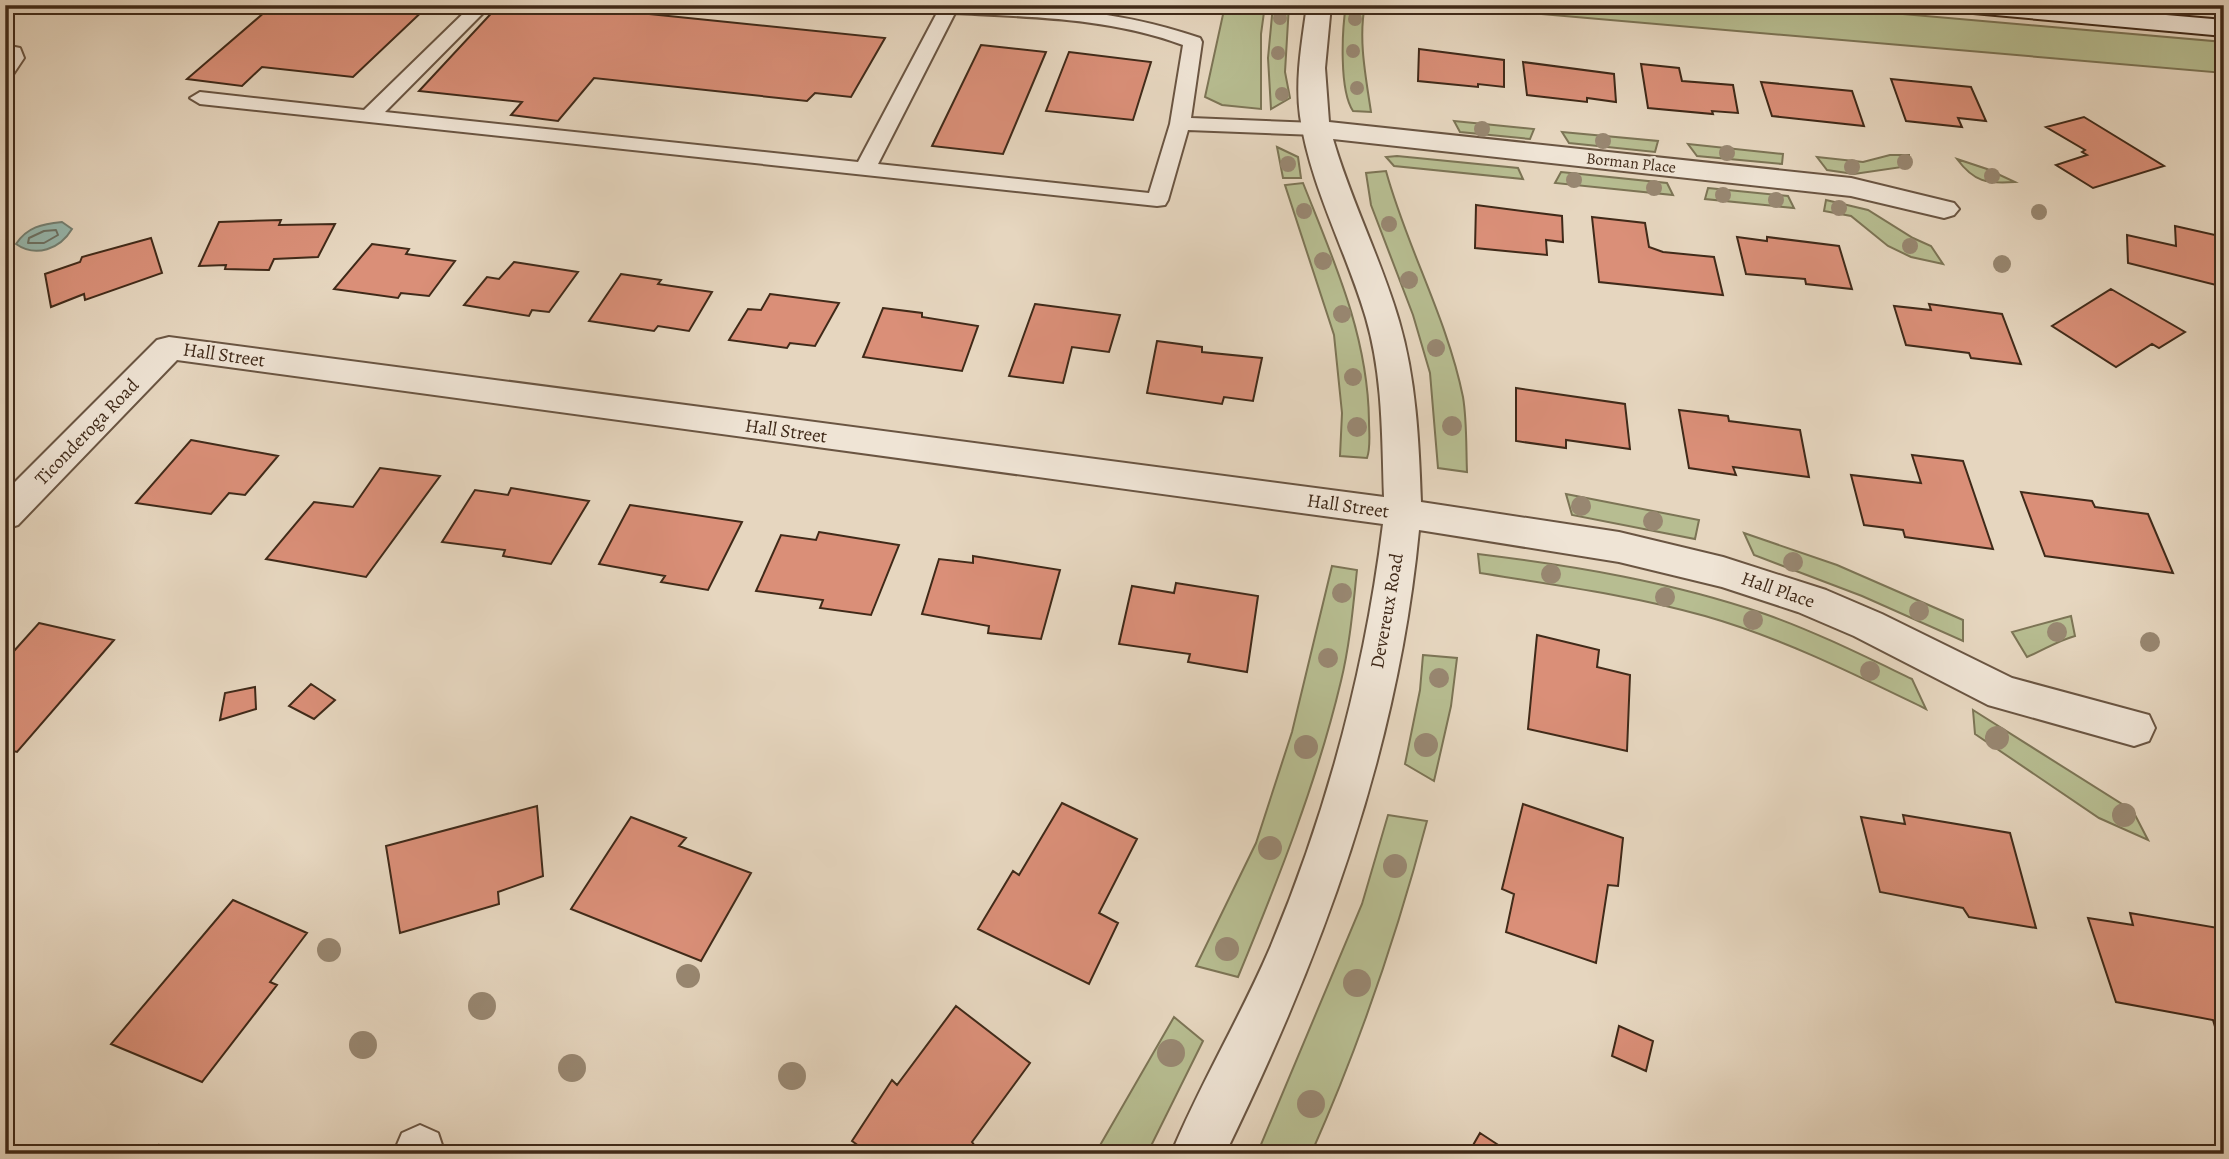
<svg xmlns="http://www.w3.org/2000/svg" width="2229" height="1159" viewBox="0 0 2229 1159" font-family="Alegreya,serif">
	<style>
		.green { fill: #b7bd91; stroke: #7c7455; stroke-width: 2 }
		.water { fill: #97b9af; stroke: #748073; stroke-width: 2 }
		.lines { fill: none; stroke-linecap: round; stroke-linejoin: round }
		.shore { stroke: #6c7264; stroke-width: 2 }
		.building { fill: #da8f78; stroke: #402a19; stroke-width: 2 }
		.lane-casing { stroke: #6a5542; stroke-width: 4 }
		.street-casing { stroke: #6a5542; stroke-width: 4 }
		.secondary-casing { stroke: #402a19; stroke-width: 4 }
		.lane { fill: #efe4d5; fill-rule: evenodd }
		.street { fill: #efe4d5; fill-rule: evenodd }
		.secondary { fill: #efe4d5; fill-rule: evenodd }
		.tree { fill: #988771 }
		.labels { text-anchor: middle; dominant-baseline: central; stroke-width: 5; stroke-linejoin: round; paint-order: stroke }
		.far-street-label { font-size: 16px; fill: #402a19; stroke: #efe4d5 }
		.street-label { font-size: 19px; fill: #402a19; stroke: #efe4d5 }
	</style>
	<rect width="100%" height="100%" fill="#e6d6bf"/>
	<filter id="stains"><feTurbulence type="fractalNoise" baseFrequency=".00286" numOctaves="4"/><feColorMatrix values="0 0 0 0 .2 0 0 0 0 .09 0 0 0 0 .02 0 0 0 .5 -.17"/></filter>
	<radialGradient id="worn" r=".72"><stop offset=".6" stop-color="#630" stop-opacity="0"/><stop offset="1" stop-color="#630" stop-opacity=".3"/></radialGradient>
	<path class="green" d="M1176,5H1265L1261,34V109L1222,105L1205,97L1224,10Z
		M1273,5H1289L1285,72L1290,98L1271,109L1268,58Z
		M1346,5H1365C1358,39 1366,78 1371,112L1353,111C1339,90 1342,30 1346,5Z
		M1484,5H1800L2224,42V73L1495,10Z
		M1454,121L1534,129L1530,139L1460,132Z
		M1562,132L1658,141L1655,152L1569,143Z
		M1688,144L1783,154L1782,164L1697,156Z
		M1277,147L1298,157L1301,178H1283Z
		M1890,155H1909V166L1854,174L1827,170L1817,157L1863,162Z
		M1397,156L1518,168L1523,179L1394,166L1386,157Z
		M1957,159L1987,169L2015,182C1987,184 1974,182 1957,159Z
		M1386,171C1407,248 1447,318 1463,397C1467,421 1466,448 1467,472L1438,468L1430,373L1413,315L1371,205L1366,173Z
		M1561,172L1667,183L1673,195L1555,183Z
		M1303,183C1334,261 1368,336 1369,421C1369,433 1371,447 1367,458L1340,456L1342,413L1334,335L1285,185Z
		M1708,188L1788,196L1794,208L1705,199Z
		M1826,200L1868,210L1913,238L1931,246L1943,264L1911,257L1888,246L1851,216L1824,211Z
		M1566,494L1699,520L1695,539L1572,515Z
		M1744,533L1837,565L1963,620V641L1862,596L1754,555Z
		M1478,554C1575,566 1672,582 1765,614C1816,632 1864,656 1912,679L1926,709C1854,674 1782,638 1705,616C1631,595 1555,585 1480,573Z
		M1332,566L1357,570C1353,607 1350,644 1341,681C1317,782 1278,880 1238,977L1196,966L1256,843L1292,732Z
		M2071,616L2075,636C2057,641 2044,650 2027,657L2012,632Z
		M1423,655L1457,658L1451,706L1434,781L1405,764L1420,690Z
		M1973,710L2133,811L2148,840L2099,818L1975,734Z
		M1388,815L1427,821C1397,935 1359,1046 1311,1154H1257L1362,904Z
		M1174,1017L1203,1041L1147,1154H1095Z"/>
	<path class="water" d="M62,222L72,229C60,249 36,258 16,244C27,227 42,224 62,222Z"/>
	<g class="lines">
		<path class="shore" d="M56,230L58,235L44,243H28L29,238L44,231Z"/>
	</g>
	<path class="building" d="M273,5H429L353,77L262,67L242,86L187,79Z
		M499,5H561L885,38L851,97L815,93L807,101L594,78L558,121L511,115L522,102L419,91Z
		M981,45L1046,52L1003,154L932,146Z
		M1419,49L1504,60V87L1478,84V87L1418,81Z
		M1069,52L1151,62L1133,120L1046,111Z
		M1523,62L1614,74L1616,102L1587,98V102L1527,95Z
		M1641,64L1679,68L1682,81L1733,85L1738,113L1712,111L1713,114L1648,108Z
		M1891,79L1971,87L1986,121L1958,118L1962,127L1906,121Z
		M1761,82L1852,91L1864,126L1772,116Z
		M2084,117L2164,166L2093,188L2056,165L2087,155L2082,152L2085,150L2046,127Z
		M1476,205L1562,216L1563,242L1546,240L1547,255L1475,248Z
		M1592,217L1645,223L1649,247L1663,252L1714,257L1723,295L1599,282Z
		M281,220L279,225L335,224L318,257L274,259L269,270L225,269L226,265L199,266L219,222Z
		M2175,226L2224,237V287L2128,263L2127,235L2176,246Z
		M1737,237L1767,241V237L1839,246L1852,289L1806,284L1805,279L1746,274Z
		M151,238L162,273L85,300L84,294L51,307L45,274L80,262L82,257Z
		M372,244L409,249L406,254L455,261L429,296L401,293L398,298L334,289Z
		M514,262L578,272L549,312L532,310L529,316L464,305L487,277L499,279Z
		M621,274L661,280L658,284L712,292L689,331L658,326L654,331L589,321Z
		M2111,289L2123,296L2185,332L2159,348L2152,344L2116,367L2052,326Z
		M770,294L839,303L815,346L790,343L787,348L729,340L748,309L761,310Z
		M1035,304L1120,315L1109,352L1072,347L1063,383L1009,376Z
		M1929,304L2002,314L2021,364L1971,358L1969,353L1906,345L1894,306L1931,310Z
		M883,308L922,313V317L978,326L962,371L863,357Z
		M1157,341L1202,347V352L1262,358L1253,401L1224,397L1222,404L1147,393Z
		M1516,388L1625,404L1630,449L1566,440V448L1516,441Z
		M1679,410L1728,416L1729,421L1800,430L1809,477L1733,467L1736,475L1689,468Z
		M191,440L278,456L245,495L229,493L211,514L136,503Z
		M1912,455L1963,461L1993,549L1905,537L1903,530L1864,525L1851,475L1921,483Z
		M380,468L440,476L366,577L266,559L314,502L353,507Z
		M511,488L589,501L551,564L503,556L505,550L442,542L475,490L508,495Z
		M2021,492L2092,501L2095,507L2148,514L2173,573L2045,556Z
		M630,505L742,522L708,590L661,582L665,576L599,564Z
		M819,532L899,545L871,615L820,608L823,600L756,591L781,535L816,540Z
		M973,556L1060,570L1041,639L988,633L989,626L922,614L939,559L973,563Z
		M1176,583L1258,596L1247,672L1188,662L1190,654L1119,644L1132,586L1174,593Z
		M39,623L114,640L17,752L5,749V661Z
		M1537,635L1599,650L1597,667L1630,675L1627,751L1528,729Z
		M311,684L335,700L314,719L289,706Z
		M255,687L256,709L220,720L225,693Z
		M1062,803L1137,839L1099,913L1118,923L1089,984L978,929L1013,871L1019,875Z
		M1523,804L1623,838L1618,886L1608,885L1596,963L1506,932L1514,894L1502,889Z
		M537,806L543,876L498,892L499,904L400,933L386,846Z
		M1903,815L2010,833L2036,928L1969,917L1963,908L1880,892L1861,817L1905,824Z
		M631,817L686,838L679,846L751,873L701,961L571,909Z
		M233,900L307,933L270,982L277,985L202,1082L111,1044Z
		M2130,913L2224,929V1031L2216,1030L2213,1020L2116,1002L2088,918L2133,925Z
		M956,1006L1030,1063L972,1142L981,1154H870L852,1141L892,1080L897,1085Z
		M1619,1026L1653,1041L1646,1071L1612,1056Z
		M1480,1133L1512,1154H1468Z
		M158,1145L156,1154H100Z"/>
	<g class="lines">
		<defs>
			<path id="lane" d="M472,5H491L385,112L858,162L938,11L917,9L914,5C1012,5 1106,5 1200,38L1202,42L1191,118L1316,123L1323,125L1326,129L1323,133L1316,135L1188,130L1168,200L1165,205L1157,206L200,104L190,98L200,92L364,110ZM955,13C1033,17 1110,18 1183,45L1170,124L1149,193L878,164Z
				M5,45L20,48L24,58L12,76L5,78Z"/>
			<path id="street" d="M1307,5H1331L1325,68L1329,122L1851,178L1954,203L1959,209L1954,215L1944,218L1851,196L1333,139C1351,201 1381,259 1399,321C1416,379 1419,441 1421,502L1619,532L1723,557L1826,590L1882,614L2012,678L2149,715L2155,728L2149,741L2134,746L1988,705L1854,636L1798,612L1722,587L1619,562L1419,530C1398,751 1322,955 1225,1154H1171C1200,1084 1240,1018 1270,948C1327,812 1365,670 1383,524L177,360L18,525L5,529V492L157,340L169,337L1384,497C1382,437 1383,376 1366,318C1346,250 1310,186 1300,116C1295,79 1302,42 1307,5Z
				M420,1125L438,1133L445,1154H393L402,1133Z"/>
			<path id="secondary" d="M1950,5H2050L2224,20V36L1962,12L1953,10Z"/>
		</defs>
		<use href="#lane" class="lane-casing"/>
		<use href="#street" class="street-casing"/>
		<use href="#secondary" class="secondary-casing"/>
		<use href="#lane" class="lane"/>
		<use href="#street" class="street"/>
		<use href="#secondary" class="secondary"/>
	</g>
	<g class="tree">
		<circle cx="1280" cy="18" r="7"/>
		<circle cx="1355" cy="19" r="7"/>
		<circle cx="1353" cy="51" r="7"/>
		<circle cx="1278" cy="53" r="7"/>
		<circle cx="1357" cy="88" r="7"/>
		<circle cx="1282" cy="94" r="7"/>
		<circle cx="1482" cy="129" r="8"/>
		<circle cx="1603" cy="141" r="8"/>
		<circle cx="1727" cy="153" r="8"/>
		<circle cx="1905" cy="162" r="8"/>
		<circle cx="1288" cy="164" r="8"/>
		<circle cx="1852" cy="167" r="8"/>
		<circle cx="1992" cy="176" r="8"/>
		<circle cx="1574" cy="180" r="8"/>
		<circle cx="1654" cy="188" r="8"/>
		<circle cx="1723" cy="195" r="8"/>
		<circle cx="1776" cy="200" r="8"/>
		<circle cx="1839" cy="208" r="8"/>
		<circle cx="1304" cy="211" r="8"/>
		<circle cx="2039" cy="212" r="8"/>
		<circle cx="1389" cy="224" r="8"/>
		<circle cx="1910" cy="246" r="8"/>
		<circle cx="1323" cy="261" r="9"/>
		<circle cx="2002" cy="264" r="9"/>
		<circle cx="1409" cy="280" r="9"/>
		<circle cx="1342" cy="314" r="9"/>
		<circle cx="1436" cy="348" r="9"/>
		<circle cx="1353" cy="377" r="9"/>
		<circle cx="1452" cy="426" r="10"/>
		<circle cx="1357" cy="427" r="10"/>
		<circle cx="1581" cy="506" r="10"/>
		<circle cx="1653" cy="521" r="10"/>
		<circle cx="1793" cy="562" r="10"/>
		<circle cx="1551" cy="574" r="10"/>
		<circle cx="1342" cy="593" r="10"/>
		<circle cx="1665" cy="597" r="10"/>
		<circle cx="1919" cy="611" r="10"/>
		<circle cx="1753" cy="620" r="10"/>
		<circle cx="2057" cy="632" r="10"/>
		<circle cx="2150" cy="642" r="10"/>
		<circle cx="1328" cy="658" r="10"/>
		<circle cx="1870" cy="671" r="10"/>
		<circle cx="1439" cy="678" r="10"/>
		<circle cx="1997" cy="738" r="12"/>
		<circle cx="1426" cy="745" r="12"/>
		<circle cx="1306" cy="747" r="12"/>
		<circle cx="2124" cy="815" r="12"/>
		<circle cx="1270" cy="848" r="12"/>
		<circle cx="1395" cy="866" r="12"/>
		<circle cx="1227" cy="949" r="12"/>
		<circle cx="329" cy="950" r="12"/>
		<circle cx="688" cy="976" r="12"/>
		<circle cx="1357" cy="983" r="14"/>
		<circle cx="482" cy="1006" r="14"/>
		<circle cx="363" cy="1045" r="14"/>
		<circle cx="1171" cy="1053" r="14"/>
		<circle cx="572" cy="1068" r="14"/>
		<circle cx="792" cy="1076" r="14"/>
		<circle cx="1311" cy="1104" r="14"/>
	</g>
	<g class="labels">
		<g class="far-street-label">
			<text transform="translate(1631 163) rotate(6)">Borman Place</text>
		</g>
		<g class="street-label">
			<text transform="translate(224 355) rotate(8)">Hall Street</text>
			<text transform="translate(786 431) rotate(8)">Hall Street</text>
			<text transform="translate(87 432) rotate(-46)">Ticonderoga Road</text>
			<text transform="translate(1348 506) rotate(8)">Hall Street</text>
			<text transform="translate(1778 590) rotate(19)">Hall Place</text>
			<text transform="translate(1387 611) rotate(-80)">Devereux Road</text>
		</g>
	</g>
	<rect width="2229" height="1159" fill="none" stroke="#e6d6bf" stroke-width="28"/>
	<rect x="7" y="7" width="2215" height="1145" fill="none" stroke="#402a19" stroke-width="3.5"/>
	<rect x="14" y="14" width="2201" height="1131" fill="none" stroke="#402a19" stroke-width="2"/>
	<rect width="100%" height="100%" filter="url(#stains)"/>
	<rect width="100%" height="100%" fill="url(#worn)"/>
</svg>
